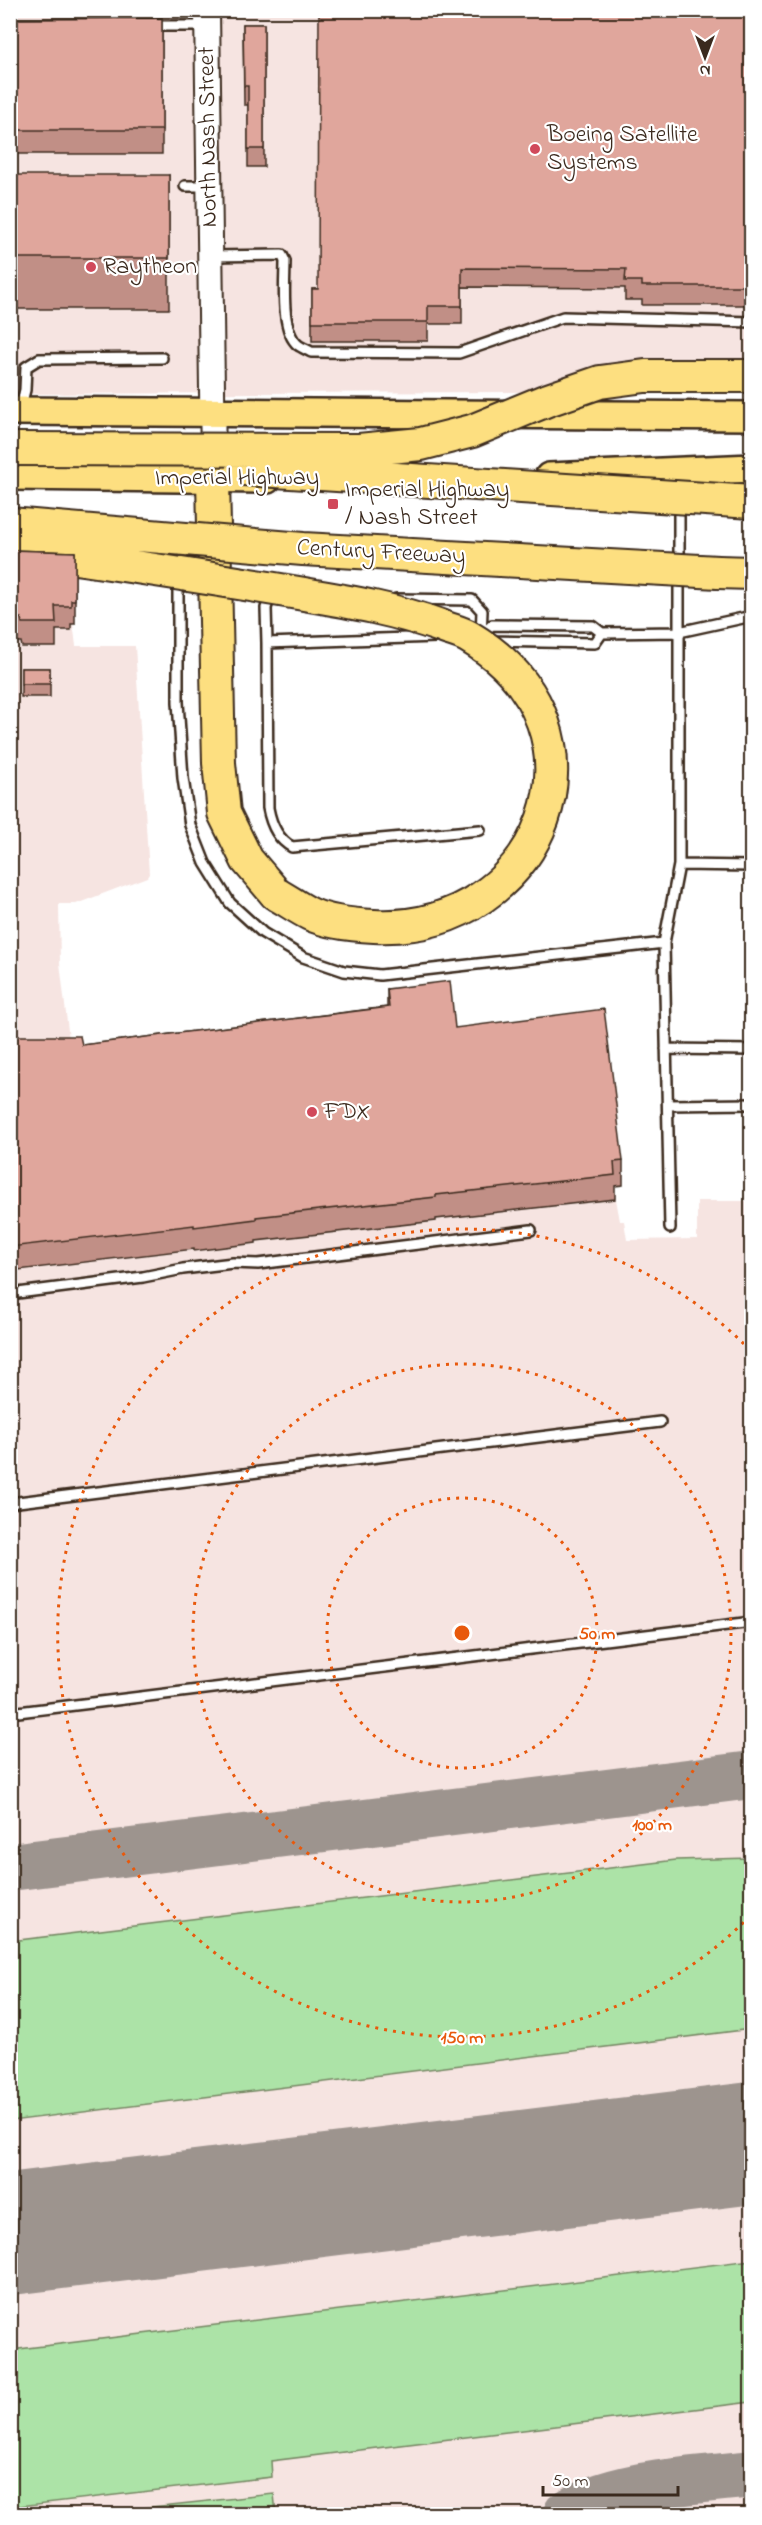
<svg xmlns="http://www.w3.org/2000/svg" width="762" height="2525" viewBox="0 0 762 2525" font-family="'Indie Flower',sans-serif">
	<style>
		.built { fill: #f6e4e1 }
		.green { fill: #ace3a7; stroke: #748662; stroke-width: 1.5 }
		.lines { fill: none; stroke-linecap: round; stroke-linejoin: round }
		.taxiway { stroke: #9d948e; stroke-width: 48 }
		.runway { stroke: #9d948e; stroke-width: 122 }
		.lane-casing { stroke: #3b2a1e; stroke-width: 14 }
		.secondary-casing { stroke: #3b2a1e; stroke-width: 28 }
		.primary-casing { stroke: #3b2a1e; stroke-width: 32 }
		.highway-casing { stroke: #3b2a1e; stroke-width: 36 }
		.lane { stroke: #fff; stroke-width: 9 }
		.secondary { stroke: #fff; stroke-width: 24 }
		.primary { stroke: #fddf80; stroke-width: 27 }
		.highway { stroke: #fddf80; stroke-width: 32 }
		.highway-bridge-casing { stroke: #3b2a1e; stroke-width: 36; stroke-linecap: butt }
		.highway-bridge { stroke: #fddf80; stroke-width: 32 }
		.wall { fill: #c18f86; stroke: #3b2a1e; stroke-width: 1.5 }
		.building { fill: #e0a69c; stroke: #3b2a1e; stroke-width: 1.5 }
		.ring { fill: none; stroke: #e8590c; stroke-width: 3; stroke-dasharray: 3 6 }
		.poi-dot { fill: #d1495b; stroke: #fff; stroke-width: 2 }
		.labels { text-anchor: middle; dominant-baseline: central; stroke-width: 4.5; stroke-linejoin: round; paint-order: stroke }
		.poi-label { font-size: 24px; fill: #3b2a1e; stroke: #fff; text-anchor: start }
		.street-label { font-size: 24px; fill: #3b2a1e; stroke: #fff }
		.centre { fill: #e8590c; stroke: #fff; stroke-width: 3 }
		.ring-label { font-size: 18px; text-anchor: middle; font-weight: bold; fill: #e8590c; stroke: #fff; stroke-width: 4.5; stroke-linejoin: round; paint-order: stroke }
	</style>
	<rect width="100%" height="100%" fill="#fff"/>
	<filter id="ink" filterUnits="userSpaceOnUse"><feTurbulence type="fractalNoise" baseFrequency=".0167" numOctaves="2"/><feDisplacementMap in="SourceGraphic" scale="12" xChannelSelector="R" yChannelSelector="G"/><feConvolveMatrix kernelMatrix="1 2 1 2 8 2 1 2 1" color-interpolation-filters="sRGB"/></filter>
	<g filter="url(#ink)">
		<path class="built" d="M10,11H751V391L11,394Z
			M10,622H73L76,646H135L149,874L147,877L76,904H59L60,963L69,1039L84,1091L613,1183L620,1221H624L627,1240L697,1239V1201H751L752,2514H11Z"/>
		<path class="green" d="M751,1858V2029L11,2121V1941L676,1860Z
			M751,2260V2402L271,2461L272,2477L11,2507V2350Z
			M274,2494L276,2514H85Z"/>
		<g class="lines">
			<path class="taxiway" d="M10,1867L752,1775
				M567,2514C611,2482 697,2481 752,2474"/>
			<path class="runway" d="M10,2234L752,2143"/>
			<defs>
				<path id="lane" d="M150,26H205
					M185,186H209
					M212,256L282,255L285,261C285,283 280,330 298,345C302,348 308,350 311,352L459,353L563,317L752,322
					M20,409L25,390L26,367L39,359L162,358
					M173,578L178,589V702L183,778L190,825L205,863L230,903L263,933L303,957L344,971L380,975L664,943
					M396,599L472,600L482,611L481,635
					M481,635L492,625L593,626L602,633L679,632L752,616
					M436,637L267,643L268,808C271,824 277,839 292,847L480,830
					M489,641L595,643L602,633
					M267,643L266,608L271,595H274
					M679,865L752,866
					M666,1049L752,1050
					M668,1105L752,1104
					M670,1228L664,943L679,865V501
					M10,1294L143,1277L183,1269L233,1263L258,1264L531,1230
					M10,1503L660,1422
					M10,1713L752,1622"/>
				<path id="secondary" d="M207,10L213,465"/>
				<path id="primary" d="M10,411L752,416
					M10,476L267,479
					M549,477L752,468"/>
				<path id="highway" d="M213,479L219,763L224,813L247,860L276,894
					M718,572L752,573"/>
			</defs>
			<use href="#lane" class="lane-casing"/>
			<use href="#secondary" class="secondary-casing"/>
			<use href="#primary" class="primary-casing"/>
			<use href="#highway" class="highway-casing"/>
			<use href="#lane" class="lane"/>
			<use href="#secondary" class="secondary"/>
			<use href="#primary" class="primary"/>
			<use href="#highway" class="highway"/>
			<defs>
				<path id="highway-bridge" d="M10,449L359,450L421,444L472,431L545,401L600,382L645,376H752
					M243,469L752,502
					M10,524L303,549L718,572
					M10,548C108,563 207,577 304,594C351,602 397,610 441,626C450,630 461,632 469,637C623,729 543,934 374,926C354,925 329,923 310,914C298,908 287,900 276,894"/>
			</defs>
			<use href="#highway-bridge" class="highway-bridge-casing"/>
			<use href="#highway-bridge" class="highway-bridge"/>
		</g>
		<path class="wall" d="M10,10H170V12H10Z
			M752,10V305H642V300H625V288L462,287V324H428V341H312V289H318Z
			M162,18V154H10V19Z
			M243,24H264V167H248V105H244Z
			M169,175V309H12V258Z
			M10,550L75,552V624H71V630H56V647H22L21,642H17V625H10Z
			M21,668H50V697H21Z
			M387,989L455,1028L623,1161V1185L615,1186V1199L436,1219V1221L256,1241V1243L194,1251V1249L10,1271V1036L82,1045L387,1007Z"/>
		<path class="building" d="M319,10H752V286H642V281H625L626,269L462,268V306H428V322H312V289H318Z
			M162,18V130H10V19Z
			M243,24H264V149H248V86H244Z
			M13,175H169V258H12Z
			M10,550L75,552V600H71V606H55L56,623H22L21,618H17V601H10Z
			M21,668H50V684H21Z
			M450,981L455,1028L604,1009L623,1161L614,1162L615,1175L436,1195V1197L256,1217V1219L194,1227V1225L10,1247V1036H80L82,1045L389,1007L387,989Z"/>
	</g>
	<g class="ring">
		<circle cx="462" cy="1633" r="135"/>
		<circle cx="462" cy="1633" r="269"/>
		<path d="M750 1916A404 404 0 1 1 750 1350"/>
	</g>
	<g class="poi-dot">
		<circle cx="535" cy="149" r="6"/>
		<circle cx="91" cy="267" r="6"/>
		<rect x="327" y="498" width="12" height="12" rx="3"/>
		<circle cx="312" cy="1112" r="6"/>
	</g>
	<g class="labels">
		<g class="poi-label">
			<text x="547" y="135">Boeing Satellite<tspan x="547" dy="28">Systems</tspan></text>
			<text x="103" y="267">Raytheon</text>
			<text x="345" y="490">Imperial Highway<tspan x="345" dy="28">/ Nash Street</tspan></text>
			<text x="324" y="1112">FDX</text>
		</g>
		<g class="street-label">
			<text transform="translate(209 137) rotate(-91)">North Nash Street</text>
			<text x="237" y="478">Imperial Highway</text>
			<text transform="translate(381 553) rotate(3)">Century Freeway</text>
		</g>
	</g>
	<circle cx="462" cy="1633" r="9" class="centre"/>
	<g class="ring-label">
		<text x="597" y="1639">50 m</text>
		<text x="652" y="1830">100 m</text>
		<text x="462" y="2043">150 m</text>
	</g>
	<rect width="762" height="2525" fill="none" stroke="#fff" stroke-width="36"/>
	<rect x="18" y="18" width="726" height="2489" fill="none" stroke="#3b2a1e" stroke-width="2" filter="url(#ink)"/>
	<g transform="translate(705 57) rotate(180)" stroke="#ffffff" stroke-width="4.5" paint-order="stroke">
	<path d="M0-4.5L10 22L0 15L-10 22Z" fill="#3b2a1e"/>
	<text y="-9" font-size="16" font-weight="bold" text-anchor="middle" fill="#3b2a1e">N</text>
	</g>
	<path d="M543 2486v9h135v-9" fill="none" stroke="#3b2a1e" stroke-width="3"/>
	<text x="552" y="2486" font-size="18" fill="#3b2a1e" stroke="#ffffff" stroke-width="4.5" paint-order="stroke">50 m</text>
</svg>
